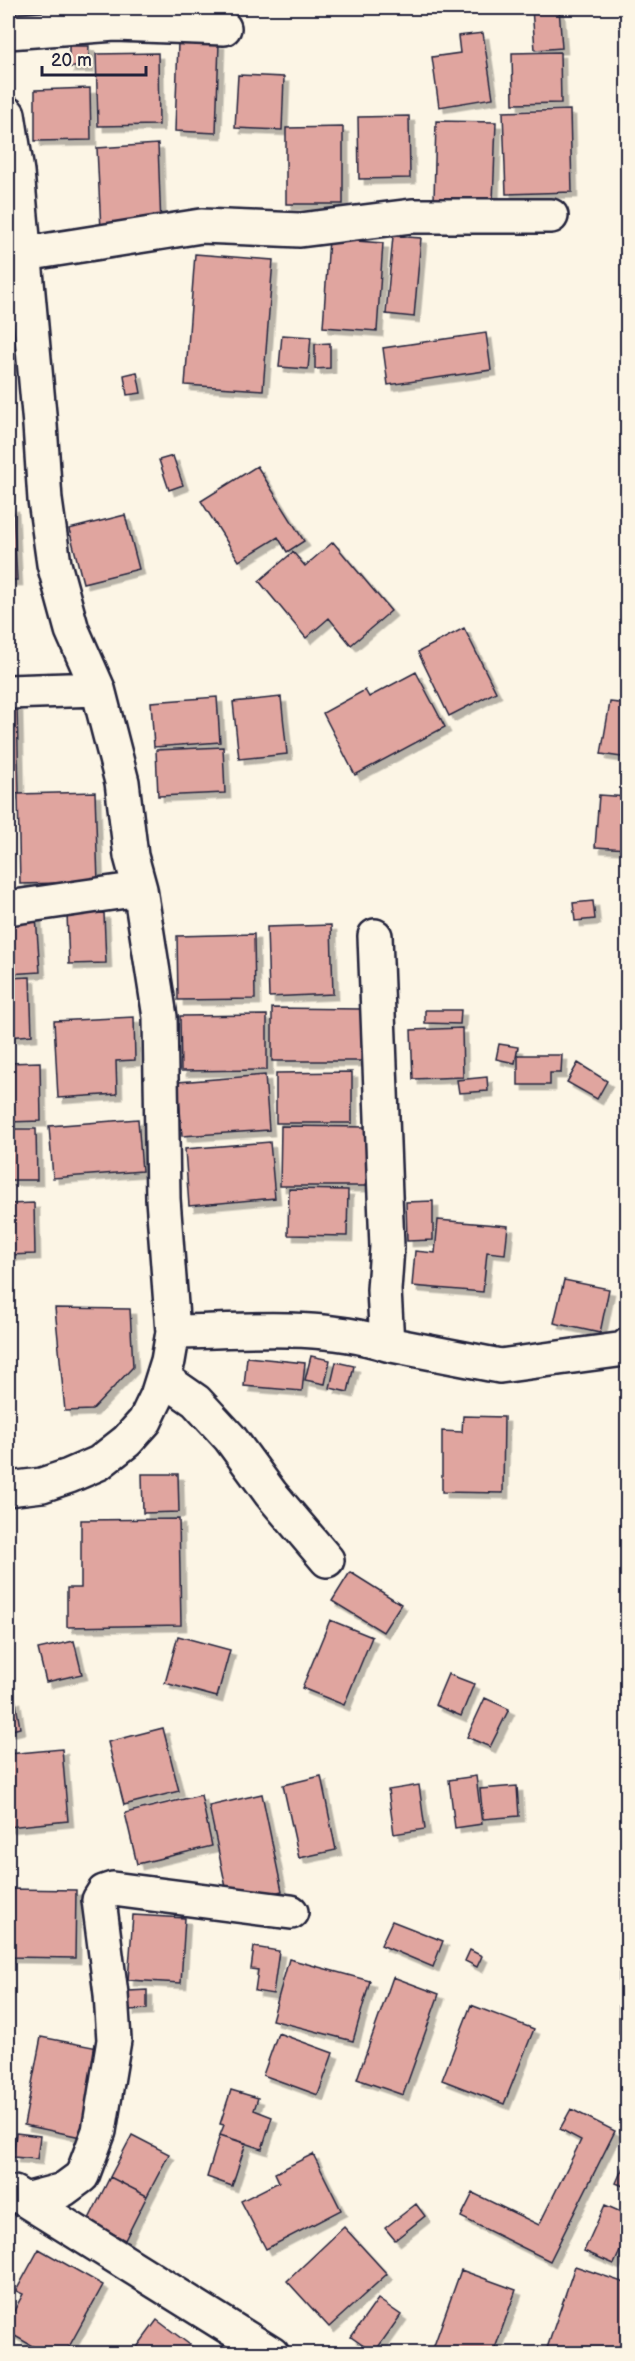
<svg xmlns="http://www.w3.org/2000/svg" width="635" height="2361" viewBox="0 0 635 2361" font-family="'Balsamiq Sans',sans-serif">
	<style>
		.building { fill: #e0a59f; stroke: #22223b; stroke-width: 1.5; filter: url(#shadow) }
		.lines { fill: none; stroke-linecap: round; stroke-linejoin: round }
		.minor-casing { stroke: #22223b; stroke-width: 38 }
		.minor { stroke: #fcf5e5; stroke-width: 33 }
	</style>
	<defs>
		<filter id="shadow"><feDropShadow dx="5.5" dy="5.5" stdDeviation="0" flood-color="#0004"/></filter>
	</defs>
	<rect width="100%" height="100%" fill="#fcf5e5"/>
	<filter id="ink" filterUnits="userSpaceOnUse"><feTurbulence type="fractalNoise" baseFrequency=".0167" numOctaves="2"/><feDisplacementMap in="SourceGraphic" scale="12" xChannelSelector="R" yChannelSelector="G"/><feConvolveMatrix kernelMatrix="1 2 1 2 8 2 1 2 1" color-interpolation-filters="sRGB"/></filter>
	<g filter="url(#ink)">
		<path class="building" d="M32,8H92L93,23L33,25Z
			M186,8H231V15L186,13Z
			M532,8H559L562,48L535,50Z
			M483,33L493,98L439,107L432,57L460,53L458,36Z
			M178,42L219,43L216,133L175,131Z
			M69,46H89L88,67H69Z
			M560,52L561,103L513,104L512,53Z
			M158,53L159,125L98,126L96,54Z
			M238,75L284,77L282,130L235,128Z
			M90,88L91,140L35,141V90Z
			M570,110L572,192L506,194L503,112Z
			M409,116L410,178L359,179L358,117Z
			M436,121L496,122L493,202L434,200Z
			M343,127V204H286V128Z
			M158,144L161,227L101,230L97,148Z
			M393,236L421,238L414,317L386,314Z
			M329,239L383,243L377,331L323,327Z
			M195,254L273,260L263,390L185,385Z
			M486,333L491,370L388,385L383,348Z
			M282,335L311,337L308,369L279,367Z
			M330,343V368L315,369V344Z
			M137,372L141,393L127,395L124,375Z
			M173,456L183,485L169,490L159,460Z
			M257,466L304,541L287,552L278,537L239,561L201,501Z
			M13,506L17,580H8V507Z
			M125,515L139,569L83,583L69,529Z
			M333,542L391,611L351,645L329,618L306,638L259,581L293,552L305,566Z
			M464,628L496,692L449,716L418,652Z
			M416,672L445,727L355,775L323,713L365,690L369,697Z
			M217,697L220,742L154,747L151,702Z
			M281,697L287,754L239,759L233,702Z
			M610,702L628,704V758L601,754Z
			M8,706H17L19,793L8,794Z
			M223,747L225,793L158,796L156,750Z
			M95,792L98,882L20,884L18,794Z
			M599,795L628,797V849L595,847Z
			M593,901L595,919L575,921L573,903Z
			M104,913L106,963L69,964L67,914Z
			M36,916L40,972L8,974V918Z
			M331,925L333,994L269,997L267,927Z
			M254,934L255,999L178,1000L177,936Z
			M30,977L32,1035L8,1037V978Z
			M272,1008L363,1009L361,1061H272Z
			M425,1010H461L460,1024L425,1023Z
			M267,1015V1070L181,1071L180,1016Z
			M134,1017L135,1060L116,1061L117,1094L58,1098L54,1021Z
			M462,1028L463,1077L413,1079L411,1030Z
			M499,1044L518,1047L515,1063L496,1059Z
			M518,1055H562L561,1073H550V1085H518Z
			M40,1062L41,1121L8,1122V1063Z
			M578,1063L607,1081L597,1099L567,1082Z
			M352,1072V1123H276V1073Z
			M265,1075L269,1130L182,1136L178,1082Z
			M487,1077L488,1091L459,1093L457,1080Z
			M138,1119L142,1171L53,1178L49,1126Z
			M281,1126L369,1127L368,1186H280Z
			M8,1129H36L37,1180H8Z
			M270,1142L275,1198L189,1206L185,1149Z
			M289,1189L348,1190L347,1236L288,1235Z
			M433,1201V1240L407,1241L406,1202Z
			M34,1203L35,1254L8,1255V1204Z
			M438,1220L508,1226L505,1254L487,1252L483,1292L412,1286L415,1251L435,1253Z
			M564,1280L609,1289L600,1333L554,1323Z
			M55,1308L130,1309L133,1367L92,1410L65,1411Z
			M311,1356L330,1360L325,1384L305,1380Z
			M247,1357L305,1363L302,1391L244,1386Z
			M336,1362L354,1366L348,1392L330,1388Z
			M463,1416L504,1417L503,1493L442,1492V1431L462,1432Z
			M142,1474H178L179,1512L143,1513Z
			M179,1519L181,1625L67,1627V1588H81V1520Z
			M350,1572L401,1604L383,1632L332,1601Z
			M330,1620L372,1637L344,1705L302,1688Z
			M178,1636L230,1650L217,1697L165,1683Z
			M74,1641L82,1674L46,1682L38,1649Z
			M448,1674L474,1684L461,1716L435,1705Z
			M15,1698L20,1728L8,1731V1700Z
			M485,1698L509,1709L490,1747L467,1737Z
			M163,1728L179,1791L124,1805L108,1742Z
			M62,1749L68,1821L8,1827V1754Z
			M321,1776L336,1850L299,1858L283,1785Z
			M476,1776L482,1824L455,1828L449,1780Z
			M419,1785L425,1829L394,1834L388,1790Z
			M517,1786L519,1816L483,1819L480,1789Z
			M262,1794L282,1891L229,1902L209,1806Z
			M201,1795L212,1846L137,1864L125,1813Z
			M8,1889L76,1890L75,1958L8,1957Z
			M133,1915L185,1918L181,1983L128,1980Z
			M392,1921L443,1941L433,1967L381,1945Z
			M254,1947L279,1951L273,1994L255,1991L258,1970L251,1969Z
			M470,1950L482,1956L477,1967L465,1961Z
			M289,1959L370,1981L353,2041L272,2020Z
			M619,1973H628V2033H619Z
			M393,1977L439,1994L403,2095L357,2079Z
			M147,1990V2009L129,2010V1991Z
			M471,2005L534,2029L504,2104L442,2080Z
			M278,2033L333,2053L318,2095L263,2075Z
			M41,2037L98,2048L81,2137L24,2125Z
			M626,2049H628V2132H620Z
			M231,2090L258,2098L254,2110L272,2117L262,2149L220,2135L224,2125L220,2124Z
			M571,2109L615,2131L550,2261L461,2217L473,2193L539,2225L581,2140L560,2129Z
			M16,2133L40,2136L37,2159L13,2157Z
			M132,2135L169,2154L147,2196L110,2177Z
			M220,2135L246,2143L232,2186L207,2177Z
			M313,2154L341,2210L266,2249L241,2201L279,2182L275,2173Z
			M628,2156V2188L616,2183Z
			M110,2177L147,2196L125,2240L88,2221Z
			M416,2204L425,2216L395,2240L385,2228Z
			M605,2205L628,2215V2234L614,2264L584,2251Z
			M344,2227L387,2274L329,2327L287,2281Z
			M39,2249L103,2285L65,2354H46L8,2332V2322L23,2294L16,2291Z
			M575,2266L628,2284V2354H545Z
			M461,2270L516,2290L493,2354H431Z
			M378,2299L401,2315L374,2353L351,2337Z
			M157,2320L202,2354H132Z"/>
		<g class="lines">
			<defs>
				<path id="minor" d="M8,32L115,24L224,28
					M8,114L17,172L40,425L45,500L54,564L72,630L98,689L122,782L131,856L140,889L160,1017L163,1199L173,1332L168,1361L157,1396L145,1421L127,1441L99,1463L69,1476L42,1485L8,1489
					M8,255L25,254L201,226L300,230L412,216H551
					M8,692L98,689
					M8,908L140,889
					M173,1332C244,1331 319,1323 387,1344L384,1290L387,1247L375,936
					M387,1344L500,1366L625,1349L628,1345
					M163,1378L196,1401L230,1438L271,1494L327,1560
					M14,2193L272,2354
					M25,2200L63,2190L82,2176L99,2131L114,2040L111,1994L99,1900L104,1892L113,1889L291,1912"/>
			</defs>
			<use href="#minor" class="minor-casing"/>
			<use href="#minor" class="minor"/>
		</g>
	</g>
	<rect width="635" height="2361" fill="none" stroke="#fcf5e5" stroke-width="30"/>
	<rect x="15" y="15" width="605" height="2331" fill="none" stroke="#22223b" stroke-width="2" filter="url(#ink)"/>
	<path d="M42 66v9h104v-9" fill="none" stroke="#22223b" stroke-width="3"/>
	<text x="51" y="66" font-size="18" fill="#22223b" stroke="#fcf5e5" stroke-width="4.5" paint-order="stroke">20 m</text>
</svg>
